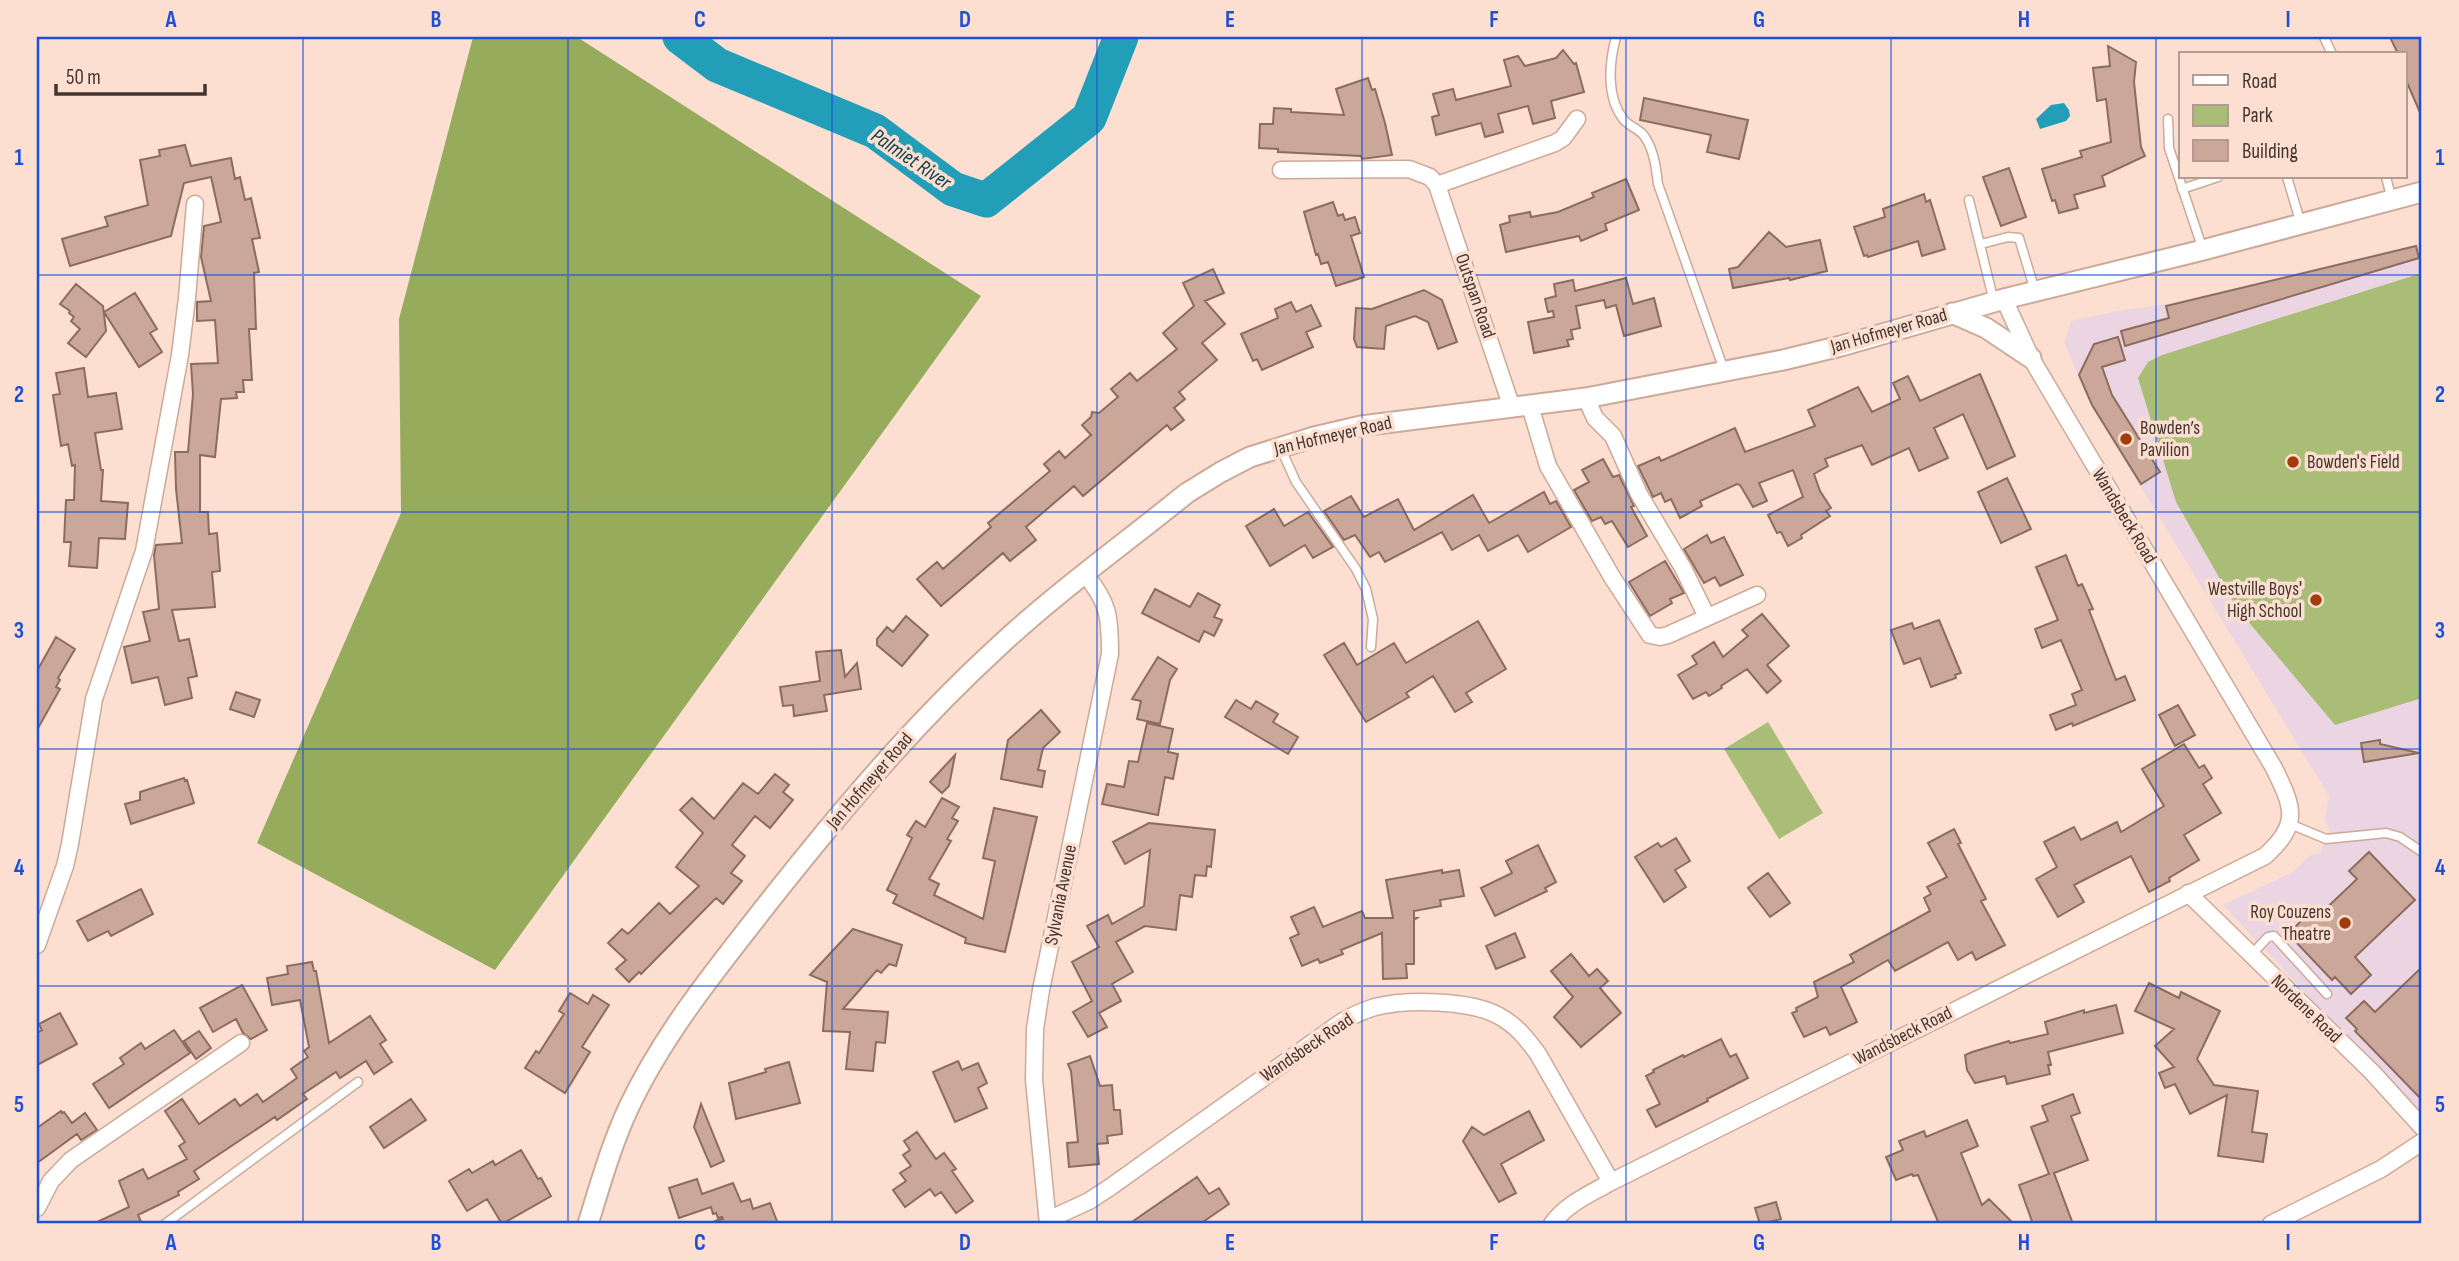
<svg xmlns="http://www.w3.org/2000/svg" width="2459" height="1261" viewBox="0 0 2459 1261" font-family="'Sofia Sans Condensed',sans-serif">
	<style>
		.education { fill: #ebd5e2 }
		.green { fill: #a9bd76 }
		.forest { fill: #96ac5c }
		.water { fill: #229eb8 }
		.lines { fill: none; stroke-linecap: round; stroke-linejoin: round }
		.river { stroke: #229eb8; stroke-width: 35 }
		.building { fill: #caa798; stroke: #8c6c5e; stroke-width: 2 }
		.service-casing { stroke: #cca999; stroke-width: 11 }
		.minor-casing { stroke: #cca999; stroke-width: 19 }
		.tertiary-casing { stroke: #cca999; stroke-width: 23 }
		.service { stroke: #fff; stroke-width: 8 }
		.minor { stroke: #fff; stroke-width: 16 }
		.tertiary { stroke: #fff; stroke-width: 19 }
		.grid { fill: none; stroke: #1d4ed8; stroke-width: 2; stroke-opacity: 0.55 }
		.poi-dot { fill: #a13d0b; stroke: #fcdfd1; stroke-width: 2.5 }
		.labels { text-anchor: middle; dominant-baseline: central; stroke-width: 7; stroke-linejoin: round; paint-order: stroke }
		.street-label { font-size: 19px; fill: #44352f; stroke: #fcdfd1 }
		.poi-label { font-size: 19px; fill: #44352f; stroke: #fcdfd1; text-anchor: start }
		.water-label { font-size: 21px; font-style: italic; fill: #0e414d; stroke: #fcdfd1 }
		.neatline { fill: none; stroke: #1d4ed8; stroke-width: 2.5 }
		.grid-label { font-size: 23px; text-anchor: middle; font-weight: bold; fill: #1d4ed8 }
	</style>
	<rect width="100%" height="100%" fill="#fcdfd1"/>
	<path class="education" d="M2422,243V1118L2223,905L2293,872L2309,856L2320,853L2329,830L2325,820L2329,796L2091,405L2064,342L2071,321L2118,311L2172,303Z"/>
	<path class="green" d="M2422,273V698L2335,725L2236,607L2176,502L2138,378L2148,362L2162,355Z
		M1768,722L1823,813L1779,839L1724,749Z"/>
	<path class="forest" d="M473,37H577L981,296L495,970L257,843L401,513L399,319Z"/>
	<path class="water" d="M2064,103L2069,110L2070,116L2066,121L2040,129L2036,119L2051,105Z"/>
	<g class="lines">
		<path class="river" d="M680,37L717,65L875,131L953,189L986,200L1089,118L1121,37"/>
	</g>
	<path class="building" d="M2390,37H2422V117L2405,78V54H2398Z
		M2108,46L2136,62L2134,82L2141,147L2145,156L2102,176L2105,186L2074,195L2078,208L2059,213L2055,200L2052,201L2042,169L2082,157L2080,151L2111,142L2106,99L2097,101L2093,68L2110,66Z
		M1563,50L1574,64L1576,63L1584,92L1551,101L1555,118L1533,124L1528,106L1498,114L1503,132L1485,137L1481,123L1436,135L1432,117L1439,115L1433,94L1453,89L1456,100L1511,86L1504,60L1518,56L1525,66L1556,58Z
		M1368,78L1372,90L1375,89L1385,123L1392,155L1362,159L1361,156L1278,152V149L1259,148L1260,124H1273L1274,108L1291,109V112L1344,115L1336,89Z
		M1644,98L1748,120L1739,159L1707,152L1711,135L1640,120Z
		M185,145L191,166L231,158L235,179L240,177L245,200L251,198L260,238L252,239L259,272L254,273L256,329H249L252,380H243L244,392H236L237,398L221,399L215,457L200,455V512H208L209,534L217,533L220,571L212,572L215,607L172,610L179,641L189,639L197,676L188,678L192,698L165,705L158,677L132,683L124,647L150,641L143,612L159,609L154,555L156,545L182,543L176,489L175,452H188L193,394L191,364L218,363L215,320L197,321V302L211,301L201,257L204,226L221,222L211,177L184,183L171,236L70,266L62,239L108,226L105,217L148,205L140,160L160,156L159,150Z
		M2009,168L2026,217L2001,226L1983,177Z
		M1626,179L1639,210L1605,224L1607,230L1581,241L1579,236L1506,252L1500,225L1510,222L1509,216L1530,212L1531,217L1558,212L1594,197L1592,193Z
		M1924,194L1926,202L1930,200L1945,249L1922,256L1918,241L1868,257L1867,255L1864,256L1854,227L1885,217L1883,209Z
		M1333,202L1338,216L1343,214L1345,220L1355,217L1360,233L1351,236L1364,277L1336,286L1328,262L1321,264L1318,254L1316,255L1304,212Z
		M1769,232L1786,247L1820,240L1827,271L1790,280L1789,278L1733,288L1729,269L1738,267Z
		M2416,246L2419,258L2125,346L2121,331L2169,318L2166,306Z
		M1213,269L1224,293L1205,301L1225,324L1202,343L1217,360L1179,392L1185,399L1174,408L1184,420L1171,430L1167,425L1083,496L1074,486L1026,527L1036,540L1010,561L1003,553L941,606L917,579L937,562L943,569L991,527L988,523L1050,471L1044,464L1059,451L1065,458L1091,435L1082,425L1091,417L1092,412L1099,413L1118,397L1111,389L1130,373L1137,381L1177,349L1163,333L1194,306L1183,283Z
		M1626,278L1633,304L1654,298L1661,326L1624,336L1616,305L1606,308L1604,300L1576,306L1580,328L1571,330L1573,339L1567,340L1569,346L1534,353L1528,322L1554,317L1553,311L1548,312L1545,299L1556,296L1554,284L1573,280L1575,291Z
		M76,284L103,306L106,331L86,357L68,343L80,329L71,321L74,317L69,313L70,311L60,304Z
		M1424,290L1442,300L1457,342L1438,349L1428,322L1415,316L1386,326L1384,349L1357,347L1354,339L1356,308L1372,309Z
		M135,293L157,329L150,333L162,352L139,367L104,312Z
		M1291,302L1296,312L1311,305L1321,326L1306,332L1313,347L1262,370L1257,359L1253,361L1241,334L1278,318L1275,309Z
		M2118,337L2125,360L2102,367L2112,395L2160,472L2141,484L2092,405L2079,375L2094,344Z
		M84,368L88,397L116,393L122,429L95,433L101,470H103L101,501L128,503L125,539L99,538L97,568L69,566L71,542H64L66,500H74L75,465L72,466L68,444L61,446L53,395L60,394L56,373Z
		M1980,374L2015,456L1987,469L1963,414L1934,428L1948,458L1919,471L1909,448L1872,465L1862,445L1825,459L1828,466L1814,474L1820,491L1831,508L1826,511L1830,516L1801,535L1802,538L1788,546L1781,532L1777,533L1768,515L1803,497L1793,470L1759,483L1767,501L1753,507L1740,485L1737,484L1700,501L1702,506L1680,518L1671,499L1665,502L1661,493L1653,497L1638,466L1659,457L1661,461L1735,428L1745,452L1815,426L1808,410L1858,387L1872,412L1900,399L1893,383L1908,376L1920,401Z
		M1603,459L1613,477L1619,475L1634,506L1631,507L1647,536L1628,547L1612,521L1605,524L1601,517L1592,521L1574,490L1589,482L1582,470Z
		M2007,478L2031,529L2001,543L1978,492Z
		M1544,492L1550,504L1556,501L1571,527L1528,552L1518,535L1488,551L1479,535L1452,550L1442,532L1385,562L1379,552L1370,557L1355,535L1344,540L1324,511L1351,496L1364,517L1398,499L1414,530L1473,495L1489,523Z
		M1274,509L1284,526L1308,512L1333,547L1313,558L1305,545L1270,566L1246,526Z
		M1707,535L1711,543L1724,537L1743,575L1720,586L1715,577L1704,583L1684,549Z
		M2066,555L2078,586L2082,584L2093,609L2089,610L2116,680L2125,676L2135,700L2073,726L2072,723L2056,730L2050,715L2076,705L2072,694L2082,690L2061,640L2042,648L2035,629L2058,620L2036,567Z
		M1665,561L1684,593L1670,599L1672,603L1650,616L1629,582Z
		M1155,589L1190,607L1198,593L1220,605L1214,617L1222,620L1214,636L1204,631L1199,642L1142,613Z
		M1762,614L1789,646L1767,665L1781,681L1767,693L1747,669L1721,686L1722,688L1709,696L1706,692L1693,699L1678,675L1697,664L1692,656L1714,642L1723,657L1748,636L1742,630Z
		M906,616L928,635L902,666L877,645V639L887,627L893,632Z
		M1939,620L1961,673L1955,675L1956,678L1931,687L1920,658L1904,664L1891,630L1912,623L1914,629Z
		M1478,621L1506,669L1466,693L1472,702L1455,712L1433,676L1406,693L1409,697L1366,722L1324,655L1344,643L1357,665L1394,643L1406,663Z
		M56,637L75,649L58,678L60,680L56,687L60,689L37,730V671Z
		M841,650L845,677L857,663L861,689L824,695L827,711L794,716L793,705L783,706L780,687L820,681L816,652Z
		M1158,657L1177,669L1170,680L1160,724L1137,719L1141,701L1132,699Z
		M236,692L260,700L254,717L230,709Z
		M1236,700L1251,709L1256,701L1278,714L1273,722L1298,737L1288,754L1225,717Z
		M2178,705L2195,735L2175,746L2159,715Z
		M1041,710L1060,732L1043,748L1038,770L1045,771L1042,787L1001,779L1008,740Z
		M1147,723L1173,729L1168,752L1178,754L1173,779L1165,777L1158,815L1102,804L1107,784L1124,787L1129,761L1138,762Z
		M2380,740V744L2419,753L2364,762L2361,743Z
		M2184,744L2199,768L2204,765L2212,778L2203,784L2221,813L2184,835L2199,860L2169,878L2170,881L2149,892L2131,856L2074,885L2084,902L2058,917L2036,879L2057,867L2044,842L2074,827L2081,840L2117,822L2121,832L2164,806L2142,769Z
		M955,755L949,786L942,793L930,782Z
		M775,774L789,785L783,792L793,800L770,828L755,816L732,845L745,856L731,873L742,881L723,904L716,898L641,974L639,972L629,982L616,969L626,960L608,943L622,929L628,934L659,903L670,914L699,886L676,867L703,833L680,810L692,798L714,819L743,783L758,794Z
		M184,778L185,781L187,780L194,803L131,824L125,804L140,800V792Z
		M942,798L959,807L952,818L958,821L947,839L951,841L929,879L939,884L934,895L983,919L995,861L983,858L994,808L1037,817L1005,952L965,943L966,938L893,903L897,895L887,890L912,838L907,835L916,821L925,827Z
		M1149,823L1215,830L1211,867L1207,866L1206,876L1195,875L1192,897L1180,895L1176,930L1145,926L1116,942L1133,972L1112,984L1121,1001L1099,1013L1107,1027L1088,1037L1073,1012L1092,1001L1072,962L1099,947L1087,926L1108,915L1112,924L1144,906L1150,850L1125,864L1113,842Z
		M1954,829L1961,843L1958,844L1986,899L1981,901L2005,945L1976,960L1972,952L1958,960L1948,942L1895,971L1888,960L1841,987L1857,1022L1830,1035L1826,1027L1804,1037L1792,1013L1797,1011L1796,1008L1818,997L1814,982L1854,962L1850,955L1930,911L1924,898L1931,894L1927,887L1947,877L1928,843Z
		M1676,838L1690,861L1675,870L1686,887L1664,902L1635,857L1658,843L1661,847Z
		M1538,845L1556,882L1545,888L1547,891L1495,916L1481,888L1512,873L1506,861Z
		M2369,852L2415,900L2355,957L2371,975L2351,994L2335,977L2332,980L2294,940L2299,935L2293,929L2311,911L2317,917L2357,879L2349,871Z
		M1442,870V873L1459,870L1464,896L1440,900L1441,906L1414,911V918H1417L1414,920V964H1406L1407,978L1383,979L1382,933L1341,950L1343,954L1320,963L1318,959L1302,966L1290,938L1299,934L1291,917L1314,907L1323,927L1362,911L1365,918H1393L1386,880Z
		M1768,873L1790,903L1770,917L1748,888Z
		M141,889L153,914L111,936L108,931L88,941L77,921Z
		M853,929L902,945L896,966L889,964L881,973L877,970L843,1009L888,1012L885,1043L876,1042L873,1071L846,1069L850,1032L823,1031L827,982L810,975Z
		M1515,933L1525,957L1496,969L1486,946Z
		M1571,954L1589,976L1597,969L1608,981L1600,988L1621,1013L1581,1047L1554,1017L1573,997L1551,971Z
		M312,962L314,971H316L329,1043L370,1016L386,1040L380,1044L392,1062L374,1074L366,1061L340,1078L336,1072L303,1094L307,1099L277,1120L275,1117L194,1171L199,1179L178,1192L179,1195L138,1215L142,1224H93L129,1207L119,1181L143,1169L148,1179L187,1159L179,1146L185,1142L165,1111L182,1099L199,1124L235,1099L240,1106L257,1094L263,1102L297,1078L291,1069L308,1057L304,1051L309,1047L300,1000L272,1005L267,978L288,974L287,966Z
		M2422,967V1100L2355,1031L2357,1029L2346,1018L2364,1001L2375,1012Z
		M2149,983L2179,998L2181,992L2220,1011L2197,1059L2214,1085L2258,1091L2252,1132L2267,1134L2263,1162L2218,1156L2227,1095L2190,1114L2175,1084L2165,1088L2159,1073L2174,1067L2155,1046L2174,1029L2135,1011Z
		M242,985L267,1030L251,1039L243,1033L236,1019L213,1032L200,1008Z
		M570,993L588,1004L593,995L609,1005L582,1047L590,1052L565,1093L525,1068L536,1051L539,1053L564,1014L559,1011Z
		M2116,1005L2123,1033L2048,1052L2051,1065H2048L2050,1074L2007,1084L2005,1076L1975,1083L1967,1070L1965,1055L1972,1052L2009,1041L2010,1043L2048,1034L2045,1022L2084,1010V1013Z
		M60,1013L77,1044L37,1065V1033L42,1030L39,1024Z
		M174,1030L190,1053L109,1108L93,1084L124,1064L120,1058L141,1043L145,1049Z
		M199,1031L211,1048L196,1059L184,1041Z
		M1721,1039L1730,1057L1736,1054L1748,1078L1707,1099L1708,1101L1656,1127L1647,1110L1660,1104L1646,1076L1654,1072L1653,1070L1683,1055L1684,1057Z
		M1090,1056L1100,1086L1112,1085L1114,1110H1120L1122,1134L1107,1136L1108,1143L1097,1144L1099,1164L1069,1167L1067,1143L1078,1142L1071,1071L1068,1064Z
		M958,1061L962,1070L978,1063L987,1083L978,1088L987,1108L955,1122L933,1072Z
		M789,1062L800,1103L736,1119L729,1083L766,1072L765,1069Z
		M2073,1094L2080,1113L2071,1116L2088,1160L2054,1173L2073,1224H2033L2019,1185L2049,1174L2031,1127L2048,1121L2042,1106Z
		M411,1099L426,1120L384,1148L370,1127Z
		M701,1104L724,1161L711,1167L694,1127Z
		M61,1111L62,1113L64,1112L72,1123L85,1113L97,1130L81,1140L77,1134L37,1163V1128Z
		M1529,1111L1544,1140L1501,1164L1516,1193L1499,1202L1463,1141L1472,1127L1484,1135Z
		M1967,1120L1978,1146L1961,1153L1982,1205L1989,1199L2014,1224H1939L1918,1175L1913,1176L1912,1174L1896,1180L1886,1157L1903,1150L1899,1141L1924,1131L1926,1137Z
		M917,1132L936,1159L944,1153L956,1169L952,1171L973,1201L956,1213L941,1192L935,1196L930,1189L905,1207L893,1190L906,1181L900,1173L911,1166L903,1155L910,1150L904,1141Z
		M521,1150L538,1179L541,1178L551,1196L502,1224L487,1199L467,1211L449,1181L469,1169L472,1173L493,1161L495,1165Z
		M1197,1177L1209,1194L1219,1188L1229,1204L1200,1224H1129Z
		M697,1179L702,1194L733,1183L741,1202L750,1199L753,1209L770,1203L778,1224H716L715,1221L723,1219L722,1217L718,1218L716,1213L713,1214L711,1207L679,1218L669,1188Z
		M1776,1202L1781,1219L1760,1224L1755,1208Z"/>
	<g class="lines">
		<defs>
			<path id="service" d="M1616,37C1609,63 1606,98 1624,120C1630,127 1640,129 1645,137C1654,151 1656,167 1658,184L1724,370
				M2324,37L2332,54
				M2168,119L2169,148L2203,250
				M2287,177L2301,224
				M2386,177L2392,200
				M2182,189L2218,177
				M1969,200L1994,302
				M1981,244L2008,237L2019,238L2035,291
				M1281,449L1296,482L1356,569L1366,589L1373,619L1371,647
				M2290,824L2326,839L2386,833L2400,837L2422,852
				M2251,955L2268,937L2274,936L2327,994
				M165,1224L358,1082"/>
			<path id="minor" d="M1281,170L1409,169L1430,177L1437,185L1512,408
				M1437,185L1555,143L1563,138L1577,119
				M1586,398L1595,418L1613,436L1639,494L1683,568L1707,617
				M1530,406L1548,466L1612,577L1650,635L1660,637L1668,635L1757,595
				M2188,893L2372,1072L2422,1127
				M37,945L65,866L70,844L94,699L144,551L180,355L187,298L195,204
				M37,1208L51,1181L71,1160L241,1043
				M1048,1220L1089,1201L1109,1188L1340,1023C1351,1016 1362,1011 1375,1007C1406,999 1471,1000 1499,1016C1516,1025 1527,1039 1538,1054L1611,1182L2265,856C2301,824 2293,807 2274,768L2031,358L2004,299
				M1048,1224L1034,1080L1035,1029L1041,990L1110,654C1110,617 1109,603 1085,574
				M1552,1224C1566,1204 1590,1194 1611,1182
				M2271,1224L2381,1169L2422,1142"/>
			<path id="tertiary" d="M1952,313L1986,328L2031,358
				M588,1224C600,1185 611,1146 628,1109C663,1034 717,968 768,903C839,813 913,725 998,647C1057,592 1124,544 1187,493L1221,472L1250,457L1314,437L1361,426L1586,398L1783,360L1841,346L2004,299L2203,250L2422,192"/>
		</defs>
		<use href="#service" class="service-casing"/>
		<use href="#minor" class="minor-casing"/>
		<use href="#tertiary" class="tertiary-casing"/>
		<use href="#service" class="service"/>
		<use href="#minor" class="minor"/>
		<use href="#tertiary" class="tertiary"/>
	</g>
	<path class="grid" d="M303,37V1224M568,37V1224M832,37V1224M1097,37V1224M1362,37V1224M1626,37V1224M1891,37V1224M2156,37V1224M37,275H2422M37,512H2422M37,749H2422M37,986H2422"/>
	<g class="poi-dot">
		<circle cx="2126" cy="439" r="7"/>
		<circle cx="2293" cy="462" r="7"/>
		<circle cx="2316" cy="600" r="7"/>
		<circle cx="2345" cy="923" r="7"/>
	</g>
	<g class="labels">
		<g class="street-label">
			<text transform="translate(1475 296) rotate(71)">Outspan Road</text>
			<text transform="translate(1889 331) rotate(-16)">Jan Hofmeyer Road</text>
			<text transform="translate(1333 436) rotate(-13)">Jan Hofmeyer Road</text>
			<text transform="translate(2124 516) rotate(59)">Wandsbeck Road</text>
			<text transform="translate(870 781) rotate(-49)">Jan Hofmeyer Road</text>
			<text transform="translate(1061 895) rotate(-79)">Sylvania Avenue</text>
			<text transform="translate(2306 1009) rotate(44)">Nordene Road</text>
			<text transform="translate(1903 1036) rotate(-27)">Wandsbeck Road</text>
			<text transform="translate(1307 1048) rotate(-34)">Wandsbeck Road</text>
		</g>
		<g class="poi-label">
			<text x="2140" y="428">Bowden’s<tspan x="2140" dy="22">Pavilion</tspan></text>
			<text x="2307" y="462">Bowden's Field</text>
			<text x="2302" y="589" text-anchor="end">Westville Boys'<tspan x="2302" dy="22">High School</tspan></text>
			<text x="2331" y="912" text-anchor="end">Roy Couzens<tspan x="2331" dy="22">Theatre</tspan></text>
		</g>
		<g class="water-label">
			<text transform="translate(911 159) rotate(34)">Palmiet River</text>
		</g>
	</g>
	<rect width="2459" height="1261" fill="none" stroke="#fcdfd1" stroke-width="77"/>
	<rect x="2179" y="52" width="228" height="126" fill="#fcdfd1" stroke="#b29b90" stroke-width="2"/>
	<rect x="2193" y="75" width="35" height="10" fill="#ffffff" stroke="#b29b90" stroke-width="2"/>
	<text x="2242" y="88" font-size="21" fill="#44352f">Road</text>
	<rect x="2193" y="105" width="35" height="21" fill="#a9bd76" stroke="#b29b90" stroke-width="2"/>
	<text x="2242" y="122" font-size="21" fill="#44352f">Park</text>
	<rect x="2193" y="140" width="35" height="21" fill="#caa798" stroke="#b29b90" stroke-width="2"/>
	<text x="2242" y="158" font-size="21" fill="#44352f">Building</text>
	<path d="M56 84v10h149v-10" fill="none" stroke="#44352f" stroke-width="3.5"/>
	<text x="66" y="84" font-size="21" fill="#44352f" stroke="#fcdfd1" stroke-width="5" paint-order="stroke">50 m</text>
	<rect x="38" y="38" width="2382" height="1184" class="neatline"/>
	<g class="grid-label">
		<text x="171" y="27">A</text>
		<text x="436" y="27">B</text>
		<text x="700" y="27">C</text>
		<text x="965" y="27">D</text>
		<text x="1230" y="27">E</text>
		<text x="1494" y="27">F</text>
		<text x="1759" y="27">G</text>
		<text x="2024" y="27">H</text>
		<text x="2288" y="27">I</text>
		<text x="19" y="165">1</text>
		<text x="2440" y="165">1</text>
		<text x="19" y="402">2</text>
		<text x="2440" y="402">2</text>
		<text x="19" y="638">3</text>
		<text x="2440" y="638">3</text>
		<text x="19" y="875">4</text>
		<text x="2440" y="875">4</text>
		<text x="19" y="1112">5</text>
		<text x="2440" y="1112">5</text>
		<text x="171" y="1250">A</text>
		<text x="436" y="1250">B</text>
		<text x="700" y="1250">C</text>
		<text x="965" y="1250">D</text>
		<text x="1230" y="1250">E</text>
		<text x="1494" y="1250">F</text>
		<text x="1759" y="1250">G</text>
		<text x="2024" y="1250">H</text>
		<text x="2288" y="1250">I</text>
	</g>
</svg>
